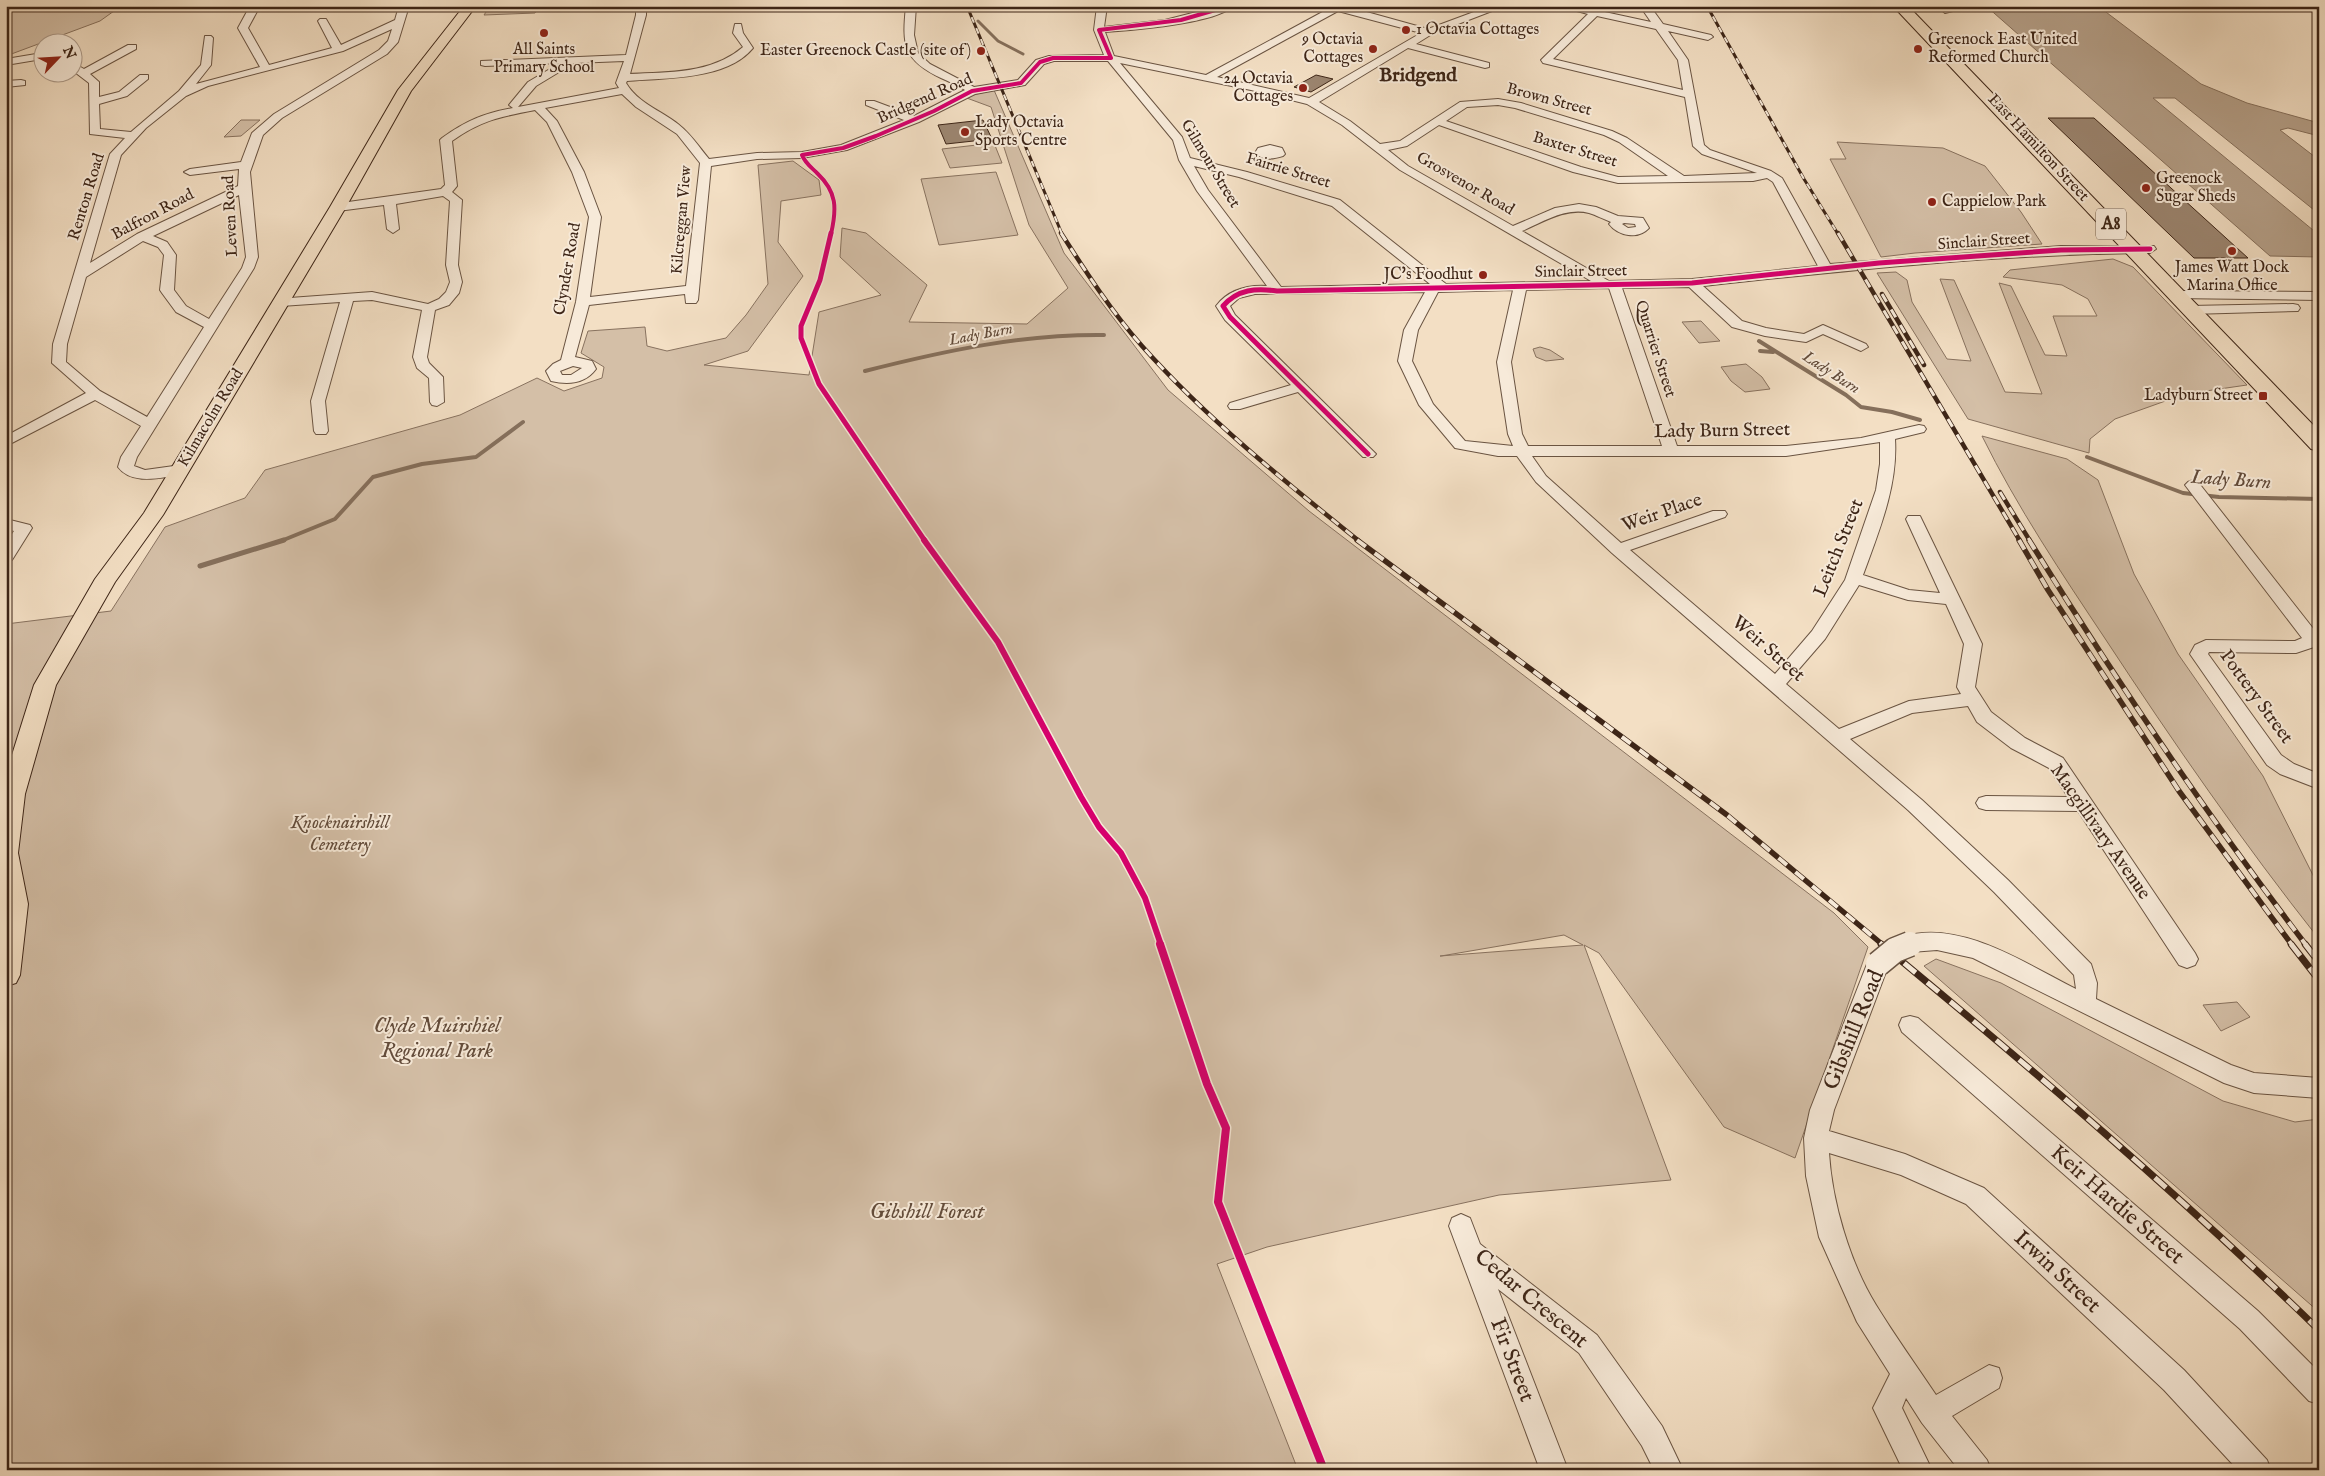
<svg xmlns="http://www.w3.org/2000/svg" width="2325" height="1476" viewBox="0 0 2325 1476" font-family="'IM FELL English',serif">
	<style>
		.green { fill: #d4bfa7; stroke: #88725f; fill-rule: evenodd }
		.water { fill: #b5a089; stroke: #856f5b }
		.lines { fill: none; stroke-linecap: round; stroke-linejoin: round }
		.stream-far2 { stroke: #856f5b; stroke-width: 3 }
		.stream-far1 { stroke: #856f5b; stroke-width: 4 }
		.stream { stroke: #856f5b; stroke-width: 5 }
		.building { fill: #9c8671; stroke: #3d2517 }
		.minor-casing { stroke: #6a5442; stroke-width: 2 }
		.major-casing { stroke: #3d2517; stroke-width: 2 }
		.highway-casing { stroke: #3d2517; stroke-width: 2 }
		.minor { fill: #f7ead9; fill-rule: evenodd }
		.major { fill: #f3dfc4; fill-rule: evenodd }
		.highway { fill: #f3dfc4; fill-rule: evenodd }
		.rail-far3-casing { stroke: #3d2517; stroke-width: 3 }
		.rail-far2-casing { stroke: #3d2517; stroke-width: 4.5 }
		.rail-far1-casing { stroke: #3d2517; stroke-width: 5.5 }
		.rail-casing { stroke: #3d2517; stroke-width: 7 }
		.rail-far3 { stroke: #f7ead9; stroke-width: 2; stroke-dasharray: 6; stroke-linecap: butt }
		.rail-far2 { stroke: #f7ead9; stroke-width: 3; stroke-dasharray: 9; stroke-linecap: butt }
		.rail-far1 { stroke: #f7ead9; stroke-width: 4; stroke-dasharray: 11; stroke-linecap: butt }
		.rail { stroke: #f7ead9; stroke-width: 5; stroke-dasharray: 15; stroke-linecap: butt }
		.minor-bridge-far1-casing { stroke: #6a5442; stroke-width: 21; stroke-linecap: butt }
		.minor-bridge-casing { stroke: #6a5442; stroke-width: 27; stroke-linecap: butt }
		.minor-bridge-far1 { stroke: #f7ead9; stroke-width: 19 }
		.minor-bridge { stroke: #f7ead9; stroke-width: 24 }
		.cycleway-far3-casing { stroke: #f7ead9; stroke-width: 5.5 }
		.cycleway-far2-casing { stroke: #f7ead9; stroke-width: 8 }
		.cycleway-far1-casing { stroke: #f7ead9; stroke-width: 9 }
		.cycleway-casing { stroke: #f7ead9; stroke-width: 11 }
		.cycleway-far3 { stroke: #d6006c; stroke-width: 4 }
		.cycleway-far2 { stroke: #d6006c; stroke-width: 5 }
		.cycleway-far1 { stroke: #d6006c; stroke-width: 6 }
		.cycleway { stroke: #d6006c; stroke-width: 8 }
		.poi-dot { fill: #8f2418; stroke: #f7ead9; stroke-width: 2 }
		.labels { text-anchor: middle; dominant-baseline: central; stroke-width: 4; stroke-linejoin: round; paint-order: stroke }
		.far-poi-label { font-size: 16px; fill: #3d2517; stroke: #f7ead9; text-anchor: start }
		.far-street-label { font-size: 16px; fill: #3d2517; stroke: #f7ead9 }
		.far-water-label { font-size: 16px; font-style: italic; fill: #614a39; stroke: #f7ead9 }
		.shield { fill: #f7ead9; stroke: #756051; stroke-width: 1 }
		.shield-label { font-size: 18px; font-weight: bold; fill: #3d2517 }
		.street-label { font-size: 19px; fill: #3d2517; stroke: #f7ead9 }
		.park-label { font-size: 19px; font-style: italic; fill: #634c3b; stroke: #f7ead9 }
		.far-district-label { font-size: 20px; font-weight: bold; fill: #3d2517; stroke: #f7ead9 }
		.water-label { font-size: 20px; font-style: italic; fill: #614a39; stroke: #f7ead9 }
		.near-park-label { font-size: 22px; font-style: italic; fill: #634c3b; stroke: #f7ead9 }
		.near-street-label { font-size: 22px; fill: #3d2517; stroke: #f7ead9 }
	</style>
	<rect width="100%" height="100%" fill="#f3dfc4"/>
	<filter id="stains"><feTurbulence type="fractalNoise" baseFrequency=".004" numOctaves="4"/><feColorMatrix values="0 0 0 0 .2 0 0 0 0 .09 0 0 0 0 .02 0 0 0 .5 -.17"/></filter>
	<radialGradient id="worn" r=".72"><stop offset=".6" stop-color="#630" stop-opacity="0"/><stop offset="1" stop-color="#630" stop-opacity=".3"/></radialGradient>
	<path class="green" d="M6,6H121L100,21L6,56Z
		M490,6H539L535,13L484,15Z
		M994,90L1064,253L1168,390L1309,511L1834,913L1868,947L1795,1158L1724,1127L1599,953L1584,945L1671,1180L1499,1195L1267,1247L1217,1264L1298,1470H6V624L111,611L165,527L245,498L265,470L460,415L537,378L564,391L602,378L604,367L581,353L588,331L645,327L647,346L667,351L726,338L746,315L768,284L758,165L793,161L819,180L821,195L781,201L778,242L803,276L748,351L704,365L809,375L819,312L881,295L840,257L842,228L866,233L927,285L909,322L1027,324L1068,288L1029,225L991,107L964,97ZM1564,935L1583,945L1440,956H1441Z
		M241,120H260L241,136L224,137Z
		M1837,142L1943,148L1985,166L2021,212L2042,244L1915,253L1881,257L1830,159H1846Z
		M994,143L1002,163L950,168L942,149Z
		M996,172L1018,235L939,245L921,179Z
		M2113,259L2133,267L2247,385L2185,394L2115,419L2090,439L2089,453L1968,419L1877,273L1896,272L1907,280L1912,302L1947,359L1971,361L1940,279L1954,280L2005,392L2042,394L1999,283L2011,286L2045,355L2067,356L2053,316H2097L2088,299L2062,285L2003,277L2010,270Z
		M1701,321L1720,341L1699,343L1682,322Z
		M1540,347L1550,350L1564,359L1546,361L1536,357L1533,349Z
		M1746,364L1762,377L1770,389L1745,392L1731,381L1721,367Z
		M1982,436L2067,459L2098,480L2134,574L2178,654L2263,776L2319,887V939C2243,843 2173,742 2106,640C2062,574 2017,507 1982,436Z
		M1936,959L2001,983L2223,1101L2295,1122L2319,1119V1312L1924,966Z
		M2237,1002L2250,1017L2221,1031L2203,1005Z"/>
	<path class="water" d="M1986,6H2098L2201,84L2247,103L2319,123V136L2288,128L2280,130L2319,160V214L2175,98H2153L2319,235V257L2270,256Z"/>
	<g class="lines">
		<path class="stream-far2" d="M978,21L998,41L1023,54"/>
		<path class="stream-far1" d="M1759,341L1846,395L1861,407L1892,412L1920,420
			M1760,351L1773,352
			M865,371C944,351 1022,334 1104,335
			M2087,457L2183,493L2219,497L2319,499
			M281,541L335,519L373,477L422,464L476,457L523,422"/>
		<path class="stream" d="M200,566L284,540"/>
	</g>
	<path class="building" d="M1316,75L1333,79L1311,92L1294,87Z
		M2048,118H2094L2248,258H2194Z
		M983,120L992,139L946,144L938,125Z"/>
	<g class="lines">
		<defs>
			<path id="minor" d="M250,6H260L248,28L269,65L332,48L318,21L320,19H326L341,45L395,20L399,6H409L398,42L387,54L282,118L263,135L250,172L258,257L254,268L137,457L134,466L145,470L181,465L186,467L189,470L186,473L181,475C162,477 132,486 118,467L121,457L141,426L95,400L6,446V436L86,393L52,363L53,344L110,154L125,138L90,134L89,83L72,70V62L84,69L128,45H136V49L90,74L99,82V97L119,92L140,75H148V79L127,96L99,104L100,129L131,132L179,91L201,65L205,36H211L213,38L211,65L196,84L260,67L238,28ZM392,29L388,41L379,50L274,114L252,133L241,162L190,169L184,172L190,175L239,169L238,186L137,234L90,263L121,155L146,128L186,96L208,86L343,51ZM239,195L246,257L242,268L209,319L186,306L174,290L176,255L167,242L153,236ZM143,241L158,247L164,255L160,290L162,293L176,312L204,327L147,417L100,391L66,362L67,344L86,277Z
				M329,6H339V8L334,11L331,10Z
				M629,6H641L646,10V15L630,74C668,72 712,74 743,47L733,33L735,24H741L743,33L753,48C727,80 665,78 627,81L626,83C638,103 660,110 678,124C691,134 699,147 709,159L757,153L802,152L841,145L904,120L866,105V101H874L914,116L965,90C958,85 949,82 941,78C903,60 902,45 906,6H916L914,35L918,53L930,64L974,87L1018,80L1036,60L1049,56L1104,55L1094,30L1097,6H1107L1104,27L1165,20L1220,6H1234C1213,24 1134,30 1105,32L1114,56L1206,75L1328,9L1324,6H1345L1428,29L1490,6H1505L1432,34L1416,44L1489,63V67L1485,68L1408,48L1319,102L1350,121L1380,144L1400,141L1460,102L1498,99L1521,103L1612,131L1627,138L1684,176L1757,173L1702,154L1693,146L1685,97L1543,63L1541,60L1588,14L1558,6H1577L1651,22L1640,6H1650L1663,24L1711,35L1713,37L1708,40L1668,31L1688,60L1704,145L1710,150L1771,171L1782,178L1830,264L2061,246H2154L2156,249L2150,253C2000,254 1852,270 1703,286L1742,321L1766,328L1804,334L1823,325L1866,344L1868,347L1861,351L1823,334L1806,342L1765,336L1732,327L1689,287L1622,288L1677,446H1786L1861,438L1919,425L1924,426L1926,429L1924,432L1895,439C1898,486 1879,531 1863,575L1909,590L1940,593L1906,519L1908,516H1920L1982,644L1975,687L1991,712L2025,738L2063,758L2195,953L2198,959L2195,965L2187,968L2179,965L2078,811L1986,810L1979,808L1976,803L1979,798L1986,796L2068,797L2049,768L2011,748L1977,722L1968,706L1912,713L1850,739L1922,800L2008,880L2091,964L2097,983L2096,999L2231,1065L2254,1073L2319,1078V1098L2254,1093L2224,1083L1973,958L1937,950L1911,952L1903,949L1900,943L1903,937C1959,918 2028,965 2076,989L2074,975L1994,892L1908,810L1612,553L1536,482L1517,456H1498L1455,448L1419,405L1398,361L1404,330L1425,292L1255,294L1239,298L1230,306L1235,315L1373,451L1376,454L1373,457H1363L1298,392L1240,409H1230L1228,406L1230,403L1291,385L1225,320L1216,306C1228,290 1247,285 1267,286L1197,191L1179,160L1173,140L1108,61H1054L1044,64L1025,85L975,94L919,122L847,150L802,158L757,159L711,166L698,300L696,303H686L685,294L589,305L575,357L592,361L596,369C585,384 568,385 551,381L546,371L553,364L561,360L576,302L589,217L572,172L547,122L535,110C500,117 481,120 452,141L457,186L452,192L462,200L458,265L462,282L459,293L449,305L435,310L427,357L429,363L443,377L444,402L437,406L432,405L430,402L429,378L417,368L413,357L422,310L372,300L353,301L325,401L328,431L326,434H316L314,431L311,401L340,302L281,306L276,305L274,302L276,299L372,292L428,304L439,299L446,292L450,282L446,265L450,201L443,196L396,204L399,229L393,233L387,229L384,205L338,211L332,207L334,204L441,189L445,185L440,140L442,138C466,121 484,113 513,108L509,105L528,82L560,63L485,66L481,65V61L626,55L636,15V11ZM1338,11L1421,33L1309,98L1217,77ZM1597,16L1656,29L1678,60L1683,90L1553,59ZM624,61L616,83L619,88L518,107L536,86L574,63ZM1120,63L1251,90L1307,104L1342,125L1400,170L1591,281L1446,284L1340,200L1247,172L1190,158L1182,137ZM622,94L636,107L677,134L700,163L686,286L590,297L601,217L584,172L557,121L545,108ZM1498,105L1515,108L1604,135L1619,142L1668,176L1618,177L1581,167L1446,121L1467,107ZM1439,125L1573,172L1618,183L1753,181L1767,178L1773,182L1818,266L1692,279L1609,281L1522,231C1543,222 1566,207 1589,213C1596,215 1603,219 1611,222L1609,224C1618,236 1638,240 1649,228L1643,218L1618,216L1596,207L1579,204L1555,208L1513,226L1408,166L1388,150L1407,146ZM1194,166L1239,177L1332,206L1430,284L1281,287L1208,190ZM1624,223L1635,224L1636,227L1628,228L1622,224ZM1609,288L1662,446H1528L1522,434L1511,362L1526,290ZM1513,290L1497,362L1508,434L1513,446L1465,441L1433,404L1412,361L1418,330L1438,292ZM573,366L582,368L571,375H562L560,371ZM1880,442V464L1876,490L1845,580L1812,631L1775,674L1630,550L1725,517L1727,514L1725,511H1713L1621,543L1546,476L1532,456H1786ZM1859,585L1908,600L1946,604L1964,644L1957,687L1961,694L1909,701L1839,729L1786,684L1825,639Z
				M1937,6H1948L1953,11L1945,13Z
				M42,53V59L6,65V59Z
				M21,80L25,81V85L6,87V81Z
				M1270,145L1282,148L1285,154L1283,156C1273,159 1263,161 1255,153L1258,148Z
				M2179,291L2319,292V300L2174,298L2172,295Z
				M2293,304L2298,305L2300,308L2298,311L2190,314L2183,310L2190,306Z
				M2193,480L2198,482L2319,636L2314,647L2296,653L2209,652L2208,654L2281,755L2294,764L2319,774V789L2280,774L2267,765L2190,654L2195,645L2206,640L2295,641L2302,638L2185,485L2188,482Z
				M6,519L30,525L32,528L12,560L6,561V543L14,531L6,529Z
				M1878,955L1886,958L1889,964L1834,1110L1829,1131L1905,1154L1984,1188L2184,1370L2267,1460L2271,1470H2238L2164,1390L1966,1204L1901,1175L1829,1153C1832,1202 1850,1263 1876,1305C1895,1336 1916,1365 1936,1395L1989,1365L1999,1368L2002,1378L1999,1388L1952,1416L1987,1460L1991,1470H1959L1922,1423L1906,1398L1902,1408L1932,1470H1903L1873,1408L1890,1374L1857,1322L1819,1237L1806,1176L1804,1138L1810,1110L1867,964L1870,958Z
				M1910,1016L1918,1018L2258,1311L2319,1372V1404L2309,1401L2240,1329L1902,1032L1899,1025L1902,1018Z
				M1461,1214L1470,1218L1480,1244L1597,1335L1662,1426L1683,1470H1654L1642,1446L1579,1353L1498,1289L1568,1470H1540L1449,1226L1452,1218Z"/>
			<path id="major" d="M464,6H476L411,91L346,207L163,515L115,582L56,685L25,794L18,853L28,904L20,975L16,983L6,986V774L34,685L95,579L144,513L330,207L398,90Z"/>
			<path id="highway" d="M1893,6H1908L2319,431V451L2311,449Z"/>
		</defs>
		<use href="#minor" class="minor-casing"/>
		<use href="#major" class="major-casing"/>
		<use href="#highway" class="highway-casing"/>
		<use href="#minor" class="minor"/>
		<use href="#major" class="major"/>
		<use href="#highway" class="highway"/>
		<defs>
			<path id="rail-far3" d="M967,6L1062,234
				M1707,6L1804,179L1838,234"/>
			<path id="rail-far2" d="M1061,233C1086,272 1111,311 1142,346C1207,419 1283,480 1359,541
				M1838,233L2020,541
				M1882,294L1924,365
				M2000,492L2030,541"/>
			<path id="rail-far1" d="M1357,540L1727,815L1883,945
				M2019,540L2048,590L2179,791L2292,945
				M2029,540C2115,679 2207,815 2306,945"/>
			<path id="rail" d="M1881,944C2031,1068 2179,1194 2319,1330
				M2291,944L2319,980
				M2305,944L2319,962"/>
		</defs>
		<use href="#rail-far3" class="rail-far3-casing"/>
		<use href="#rail-far2" class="rail-far2-casing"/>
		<use href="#rail-far1" class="rail-far1-casing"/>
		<use href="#rail" class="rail-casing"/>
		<use href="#rail-far3" class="rail-far3"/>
		<use href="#rail-far2" class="rail-far2"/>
		<use href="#rail-far1" class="rail-far1"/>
		<use href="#rail" class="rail"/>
		<defs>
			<path id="minor-bridge-far1" d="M1907,945L1911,943"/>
			<path id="minor-bridge" d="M1878,964L1895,950L1910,944"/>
		</defs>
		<use href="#minor-bridge-far1" class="minor-bridge-far1-casing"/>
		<use href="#minor-bridge" class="minor-bridge-casing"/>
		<use href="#minor-bridge-far1" class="minor-bridge-far1"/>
		<use href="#minor-bridge" class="minor-bridge"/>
		<defs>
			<path id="cycleway-far3" d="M1111,58L1099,30L1181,20L1229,6
				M831,234C837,208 837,192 817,173C811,167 805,163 802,155L843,148L876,136L934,111L972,91L1021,83L1040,62L1053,58H1111"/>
			<path id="cycleway-far2" d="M831,233L820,280L801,326V338L819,384L925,541
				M1368,454L1230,317L1223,306C1238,289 1256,288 1277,291L1692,283L1879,263L2061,250L2150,249"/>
			<path id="cycleway-far1" d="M924,540L998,642L1081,797L1099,827L1121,853L1145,898L1161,945"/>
			<path id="cycleway" d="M1160,944L1207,1084L1226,1128L1218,1202L1324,1470"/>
		</defs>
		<use href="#cycleway-far3" class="cycleway-far3-casing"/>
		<use href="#cycleway-far2" class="cycleway-far2-casing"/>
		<use href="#cycleway-far1" class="cycleway-far1-casing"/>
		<use href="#cycleway" class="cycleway-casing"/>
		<use href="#cycleway-far3" class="cycleway-far3"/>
		<use href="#cycleway-far2" class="cycleway-far2"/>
		<use href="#cycleway-far1" class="cycleway-far1"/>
		<use href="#cycleway" class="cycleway"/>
	</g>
	<g class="poi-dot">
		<circle cx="1406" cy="30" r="5"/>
		<circle cx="544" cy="33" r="5"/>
		<circle cx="1373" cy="49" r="5"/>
		<circle cx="1918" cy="49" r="5"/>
		<circle cx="981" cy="51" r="5"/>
		<circle cx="1303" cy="88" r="5"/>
		<circle cx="965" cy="132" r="5"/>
		<circle cx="2146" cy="188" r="5"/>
		<circle cx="1932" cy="202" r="5"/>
		<circle cx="2232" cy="251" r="5"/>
		<circle cx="1483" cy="275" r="5"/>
		<rect x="2258" y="391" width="10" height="10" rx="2.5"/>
	</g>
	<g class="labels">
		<g class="far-poi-label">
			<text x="1416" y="30">1 Octavia Cottages</text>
			<text x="1363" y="40" text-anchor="end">9 Octavia<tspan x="1363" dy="18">Cottages</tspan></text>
			<text x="1928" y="40">Greenock East United<tspan x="1928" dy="18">Reformed Church</tspan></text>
			<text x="544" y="50" text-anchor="middle">All Saints<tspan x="544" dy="18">Primary School</tspan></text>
			<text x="971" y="51" text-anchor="end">Easter Greenock Castle (site of)</text>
			<text x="1293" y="79" text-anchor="end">24 Octavia<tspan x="1293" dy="18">Cottages</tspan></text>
			<text x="975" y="123">Lady Octavia<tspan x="975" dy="18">Sports Centre</tspan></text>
			<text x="2156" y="179">Greenock<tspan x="2156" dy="18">Sugar Sheds</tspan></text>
			<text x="1942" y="202">Cappielow Park</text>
			<text x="2232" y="268" text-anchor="middle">James Watt Dock<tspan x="2232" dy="18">Marina Office</tspan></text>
			<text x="1473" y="275" text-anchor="end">JC's Foodhut</text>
			<text x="2253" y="396" text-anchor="end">Ladyburn Street</text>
		</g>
		<g class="far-street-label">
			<text transform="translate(925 99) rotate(-24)">Bridgend Road</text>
			<text transform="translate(1549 100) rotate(15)">Brown Street</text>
			<text transform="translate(2038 148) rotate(47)">East Hamilton Street</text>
			<text transform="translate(1575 150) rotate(17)">Baxter Street</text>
			<text transform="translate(1210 164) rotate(59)">Gilmour Street</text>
			<text transform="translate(1288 171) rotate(17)">Fairrie Street</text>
			<text transform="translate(1465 184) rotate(30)">Grosvenor Road</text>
			<text transform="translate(87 197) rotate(-73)">Renton Road</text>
			<text transform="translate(153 215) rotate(-28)">Balfron Road</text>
			<text transform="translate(231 216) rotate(-93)">Leven Road</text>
			<text transform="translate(682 220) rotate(-85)">Kilcreggan View</text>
			<text transform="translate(1984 242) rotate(-4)">Sinclair Street</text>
			<text transform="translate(568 269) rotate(-80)">Clynder Road</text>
			<text transform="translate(1581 272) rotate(-1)">Sinclair Street</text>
			<text transform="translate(1655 349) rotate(72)">Quarrier Street</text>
			<text transform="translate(211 418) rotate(-59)">Kilmacolm Road</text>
		</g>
		<g class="far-water-label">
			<text transform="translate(981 335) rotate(-11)">Lady Burn</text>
			<text transform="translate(1831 373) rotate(33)">Lady Burn</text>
		</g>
		<rect class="shield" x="2096" y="208.5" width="30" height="31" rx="4"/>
		<g class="shield-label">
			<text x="2111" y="224">A8</text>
		</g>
		<g class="street-label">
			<text transform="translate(1722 431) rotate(-1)">Lady Burn Street</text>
			<text transform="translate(1662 513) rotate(-19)">Weir Place</text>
			<text transform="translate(1839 548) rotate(-68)">Leitch Street</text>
			<text transform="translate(1768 649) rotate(41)">Weir Street</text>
			<text transform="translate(2256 697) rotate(54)">Pottery Street</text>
			<text transform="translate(2100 832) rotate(55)">Macgillivary Avenue</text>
		</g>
		<g class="park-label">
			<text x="340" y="823">Knocknairshill<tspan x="340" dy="22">Cemetery</tspan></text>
		</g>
		<g class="far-district-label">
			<text x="1418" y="75">Bridgend</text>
		</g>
		<g class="water-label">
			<text transform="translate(2231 480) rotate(4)">Lady Burn</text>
		</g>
		<g class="near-park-label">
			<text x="437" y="1026">Clyde Muirshiel<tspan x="437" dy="25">Regional Park</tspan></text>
			<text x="927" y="1212">Gibshill Forest</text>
		</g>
		<g class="near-street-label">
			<text transform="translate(1854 1030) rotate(-68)">Gibshill Road</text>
			<text transform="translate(2117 1205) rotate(41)">Keir Hardie Street</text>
			<text transform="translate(2057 1272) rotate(43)">Irwin Street</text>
			<text transform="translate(1531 1299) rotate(40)">Cedar Crescent</text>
			<text transform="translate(1512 1360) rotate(69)">Fir Street</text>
		</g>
	</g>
	<rect width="2325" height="1476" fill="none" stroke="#f3dfc4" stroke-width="25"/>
	<rect x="8" y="8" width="2310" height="1461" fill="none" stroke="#3d2517" stroke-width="2.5"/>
	<rect x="12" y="12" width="2300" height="1451" fill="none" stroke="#3d2517"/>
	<g transform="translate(58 58) rotate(65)"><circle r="24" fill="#f7ead9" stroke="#ad9b8b"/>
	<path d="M0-4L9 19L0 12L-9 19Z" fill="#8f2418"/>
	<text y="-8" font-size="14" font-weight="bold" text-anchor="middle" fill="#3d2517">N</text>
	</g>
	<rect width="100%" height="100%" filter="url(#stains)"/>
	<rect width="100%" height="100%" fill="url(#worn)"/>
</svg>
